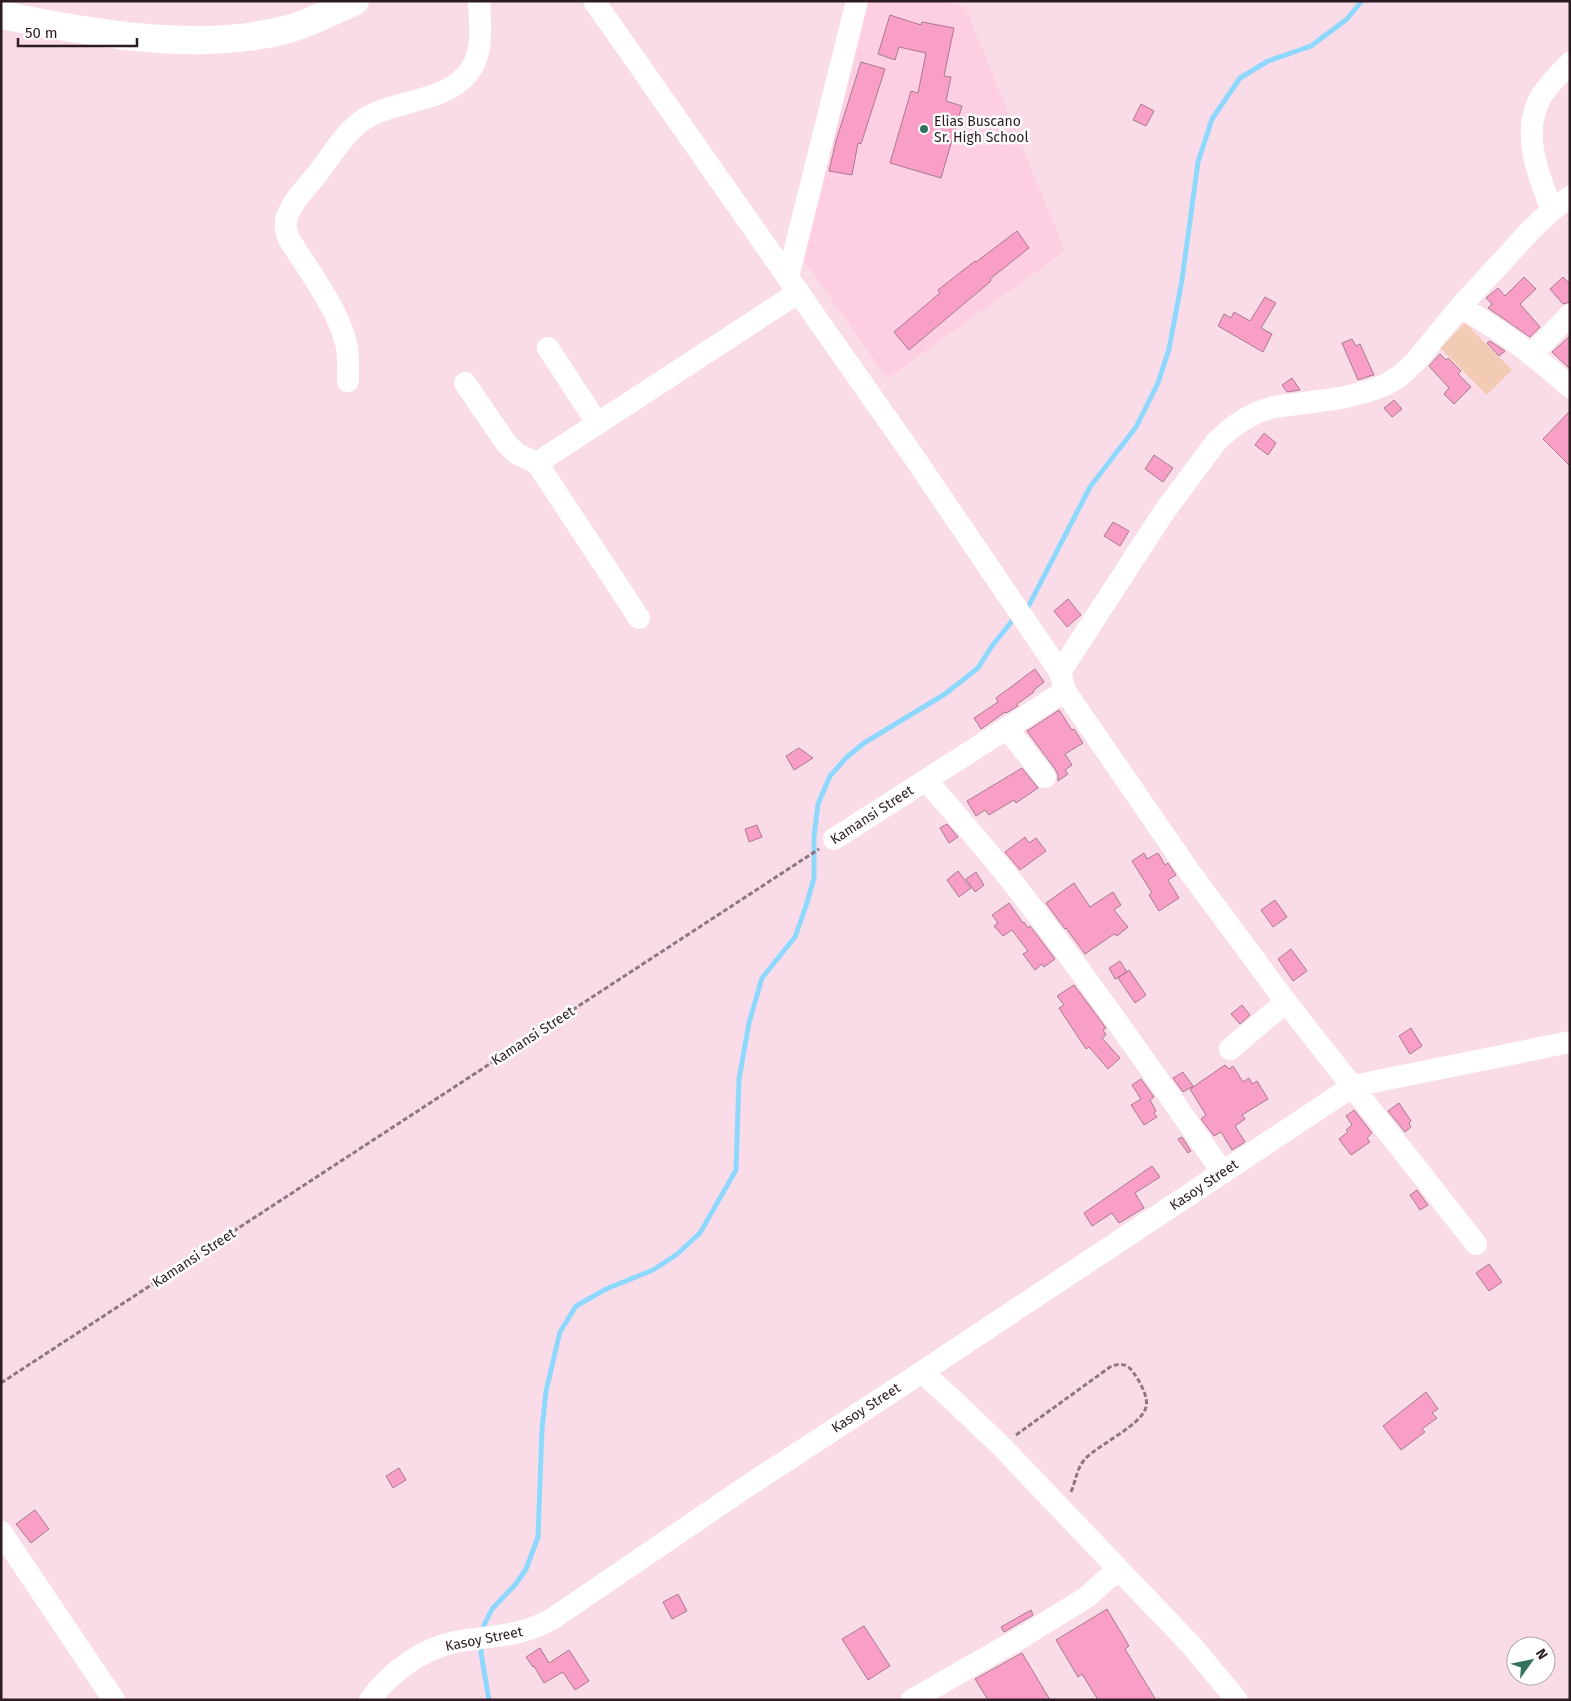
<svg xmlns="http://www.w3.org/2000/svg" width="1571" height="1701" viewBox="0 0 1571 1701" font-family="'Fira Sans',sans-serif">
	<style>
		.built { fill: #fecfe3 }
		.green { fill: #f3cab3 }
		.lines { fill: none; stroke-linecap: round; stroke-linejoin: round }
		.stream { stroke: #8fd8fd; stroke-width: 5 }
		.building { fill: #f99ec7; stroke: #a87b8e }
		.path { stroke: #8f7781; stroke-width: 3; stroke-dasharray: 5 2.5; stroke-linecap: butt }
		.minor { stroke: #fff; stroke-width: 22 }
		.major { stroke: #fff; stroke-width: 28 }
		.poi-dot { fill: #347260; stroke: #fff; stroke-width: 2 }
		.labels { text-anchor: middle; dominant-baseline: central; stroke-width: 5; stroke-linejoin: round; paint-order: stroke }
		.poi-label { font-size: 14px; fill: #2e1c24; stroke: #fff; text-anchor: start }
		.street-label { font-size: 14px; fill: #2e1c24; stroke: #fff }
	</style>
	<rect width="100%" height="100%" fill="#fadce8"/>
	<path class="built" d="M867,1H944L965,7L1065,251L887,379L801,256Z"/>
	<path class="green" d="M1465,323L1512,370L1487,395L1440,348Z"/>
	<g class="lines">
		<path class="stream" d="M1028,607L1090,487L1136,427L1158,383L1169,349L1182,280L1198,162L1212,119L1240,78L1268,61L1311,46L1347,19L1362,1
			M483,1633L484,1625L492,1609L515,1585L526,1569L538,1537L542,1429L546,1391L560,1332L576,1306L606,1289L653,1270L676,1255L700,1233L736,1170L739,1079L749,1023L762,978L795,937L806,906L814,878V837L818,804L830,776L847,757L864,743L945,694L978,668L992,646L1012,621
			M482,1644L481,1653L489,1700"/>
	</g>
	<path class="building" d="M890,15L921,25L922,22L954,28L944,76L951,77L946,101L962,106L941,178L890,163L911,91L918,93L926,53L899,47L895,60L878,54Z
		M861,62L885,69L861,144L858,143L852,175L829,171L836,141Z
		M1141,104L1154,111L1146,126L1133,120Z
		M1017,231L1029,248L990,279L991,281L909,350L894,332L940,293L938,290L975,261L976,262Z
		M1524,277L1536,289L1520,304L1540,327L1530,337L1488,308L1492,304L1486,298L1498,288L1505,296Z
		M1563,277L1570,284V302L1563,304L1550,289Z
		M1265,297L1276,303L1261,328L1272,334L1263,352L1218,326L1224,314L1231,318L1234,312L1250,321Z
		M1570,336V369L1552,352Z
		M1352,339L1356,346L1360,344L1374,375L1371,376L1370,375V376L1358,380L1342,343Z
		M1490,341L1505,351L1499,356L1487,343Z
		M1440,354L1446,360L1448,358L1461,371L1458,374L1471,387L1454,404L1444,394L1449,388L1429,366Z
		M1292,378L1300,390L1287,392L1282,385Z
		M1394,400L1402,409L1392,417L1384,408Z
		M1570,411V466L1543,439Z
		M1264,433L1276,443L1268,455L1255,445Z
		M1154,455L1173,468L1163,482L1145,469Z
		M1113,522L1129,531L1120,546L1104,536Z
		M1068,599L1081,615L1067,627L1054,611Z
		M1035,669L1044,682L1033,691L1034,692L1017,704L1018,706L1006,713L1005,712L981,729L974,718L998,702L996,698Z
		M1059,710L1072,730L1074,729L1083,743L1065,754L1072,765L1065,770L1068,774L1058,781V775L1055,769L1027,731Z
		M799,748L813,758L794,770L786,756Z
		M1022,768L1038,788L1016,803L1014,800L989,815L985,810L976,816L967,801Z
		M947,824L958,837L949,843L940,828Z
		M757,825L762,837L749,842L745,829Z
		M1025,837L1029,843L1036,838L1046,851L1020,870L1005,852Z
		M1144,853L1147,859L1158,853L1165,865L1168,863L1176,875L1168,880L1179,898L1159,911L1149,895L1152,893L1132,861Z
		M958,871L971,888L959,897L947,880Z
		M976,872L984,885L975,892L966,879Z
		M1074,883L1090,907L1113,892L1121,905L1114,910L1128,927L1117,936L1114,934L1085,954L1066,928L1065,929L1046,903Z
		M1275,900L1287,917L1273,927L1261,910Z
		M1009,903L1023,923L1024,922L1028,928L1030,926L1055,959L1044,967L1042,964L1035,970L1023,954L1028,951L1012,930L1003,936L994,926L998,923L992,915Z
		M1291,949L1307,971L1293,981L1278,959Z
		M1120,961L1127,972L1115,979L1109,968Z
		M1129,970L1146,995L1135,1003L1118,978Z
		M1074,985L1106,1028L1103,1030L1106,1035L1102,1038L1120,1058L1108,1069L1089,1047L1086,1049L1059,1008L1064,1005L1057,996Z
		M1242,1005L1250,1015L1240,1024L1231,1014Z
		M1411,1028L1422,1046L1410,1054L1399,1036Z
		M1225,1065L1229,1069L1233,1066L1243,1082L1249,1078L1252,1084L1257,1081L1268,1099L1242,1115L1245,1119L1235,1126L1245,1142L1232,1150L1221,1132L1214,1136L1201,1119L1206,1115L1190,1089Z
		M1183,1072L1193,1086L1183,1092L1173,1078Z
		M1141,1079L1154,1097L1150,1100L1156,1111L1154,1113L1157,1117L1144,1125L1131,1105L1141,1099L1132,1085Z
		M1399,1103L1411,1121L1409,1123L1411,1127L1405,1132L1388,1111Z
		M1354,1110L1372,1133L1367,1138L1370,1142L1351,1155L1339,1139L1348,1132L1346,1130L1352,1125L1346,1116Z
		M1182,1137L1191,1151L1188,1153L1178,1139Z
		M1152,1166L1160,1177L1135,1193L1144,1208L1119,1223L1112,1213L1092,1226L1084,1213Z
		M1417,1190L1428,1205L1420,1210L1410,1195Z
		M1489,1264L1502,1282L1489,1291L1476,1273Z
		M1426,1392L1438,1409L1432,1413L1437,1418L1422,1429L1425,1432L1401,1450L1383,1426Z
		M399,1468L406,1480L393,1488L386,1476Z
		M35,1510L49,1529L31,1543L16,1524Z
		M678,1594L687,1611L672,1619L663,1602Z
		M1107,1609L1129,1646L1125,1649L1156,1700H1098L1082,1674L1078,1677L1056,1640Z
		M1031,1610L1033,1615L1004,1632L1001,1627Z
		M864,1626L890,1666L868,1680L842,1639Z
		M540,1648L549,1663L569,1650L589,1681L575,1690L563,1672L544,1683L534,1666L533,1667L526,1657Z
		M1022,1653L1050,1700H988L975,1679Z"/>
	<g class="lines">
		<path class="path" d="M1,1383L819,849
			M1016,1435L1110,1367C1119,1363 1127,1363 1133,1372C1139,1380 1149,1397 1146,1407C1142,1425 1099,1444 1085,1459C1076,1469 1076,1482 1070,1494"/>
		<path class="minor" d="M594,1L916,460L1060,672L1065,691L1189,871L1286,1002L1476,1244
			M1552,210C1538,175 1520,131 1542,95C1550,83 1560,73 1570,63
			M788,277L857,1
			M1460,307C1499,329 1537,357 1570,387
			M548,348L597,423
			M1531,355L1570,315
			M348,381C348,369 349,354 346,343C336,305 309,272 289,239C286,232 285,227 286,220C291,202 307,187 318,173C333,154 345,131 366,118C397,99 445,103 469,72C484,53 480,24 479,1
			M465,383L506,443L517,454L537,463L639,618
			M537,463L799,292
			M1060,672L1164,512L1216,442L1230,429L1243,420L1258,412L1274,407L1341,398L1369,391L1385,385L1400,376L1416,361L1460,307L1531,230L1552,210L1570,197
			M1007,728L1045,777
			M926,780C949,807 974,835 997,863C1078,963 1150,1068 1223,1173
			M834,839L1065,691
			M1230,1049L1286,1002
			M922,1372L955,1402L1001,1446L1192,1646L1237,1700
			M1,1532L114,1700
			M370,1700C389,1673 422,1649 455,1642C491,1635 518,1638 552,1619L746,1487L922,1372L1353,1086L1570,1042
			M912,1700L1024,1636L1087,1597L1118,1569"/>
		<path class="major" d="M1,15C90,33 203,54 292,28C314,21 334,11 355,1"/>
	</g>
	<circle class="poi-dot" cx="924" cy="129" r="5"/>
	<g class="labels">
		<g class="poi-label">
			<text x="934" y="121">Elias Buscano<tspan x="934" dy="16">Sr. High School</tspan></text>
		</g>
		<g class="street-label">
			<text transform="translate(872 815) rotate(-33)">Kamansi Street</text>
			<text transform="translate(533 1036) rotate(-33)">Kamansi Street</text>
			<text transform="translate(1204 1185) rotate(-34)">Kasoy Street</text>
			<text transform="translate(194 1258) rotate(-33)">Kamansi Street</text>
			<text transform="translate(866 1408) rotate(-33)">Kasoy Street</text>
			<text transform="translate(484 1639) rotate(-11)">Kasoy Street</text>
		</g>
	</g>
	<rect width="1571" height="1701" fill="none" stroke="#2e1c24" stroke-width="5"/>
	<g transform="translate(1531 1661) rotate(57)"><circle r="24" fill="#ffffff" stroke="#aba4a7"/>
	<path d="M0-4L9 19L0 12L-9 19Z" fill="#347260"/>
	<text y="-8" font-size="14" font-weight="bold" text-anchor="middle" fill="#2e1c24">N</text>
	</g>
	<path d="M18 38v8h119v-8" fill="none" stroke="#2e1c24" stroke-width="2.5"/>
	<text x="25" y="38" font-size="15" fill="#2e1c24" stroke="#ffffff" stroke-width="4" paint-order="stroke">50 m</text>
</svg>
